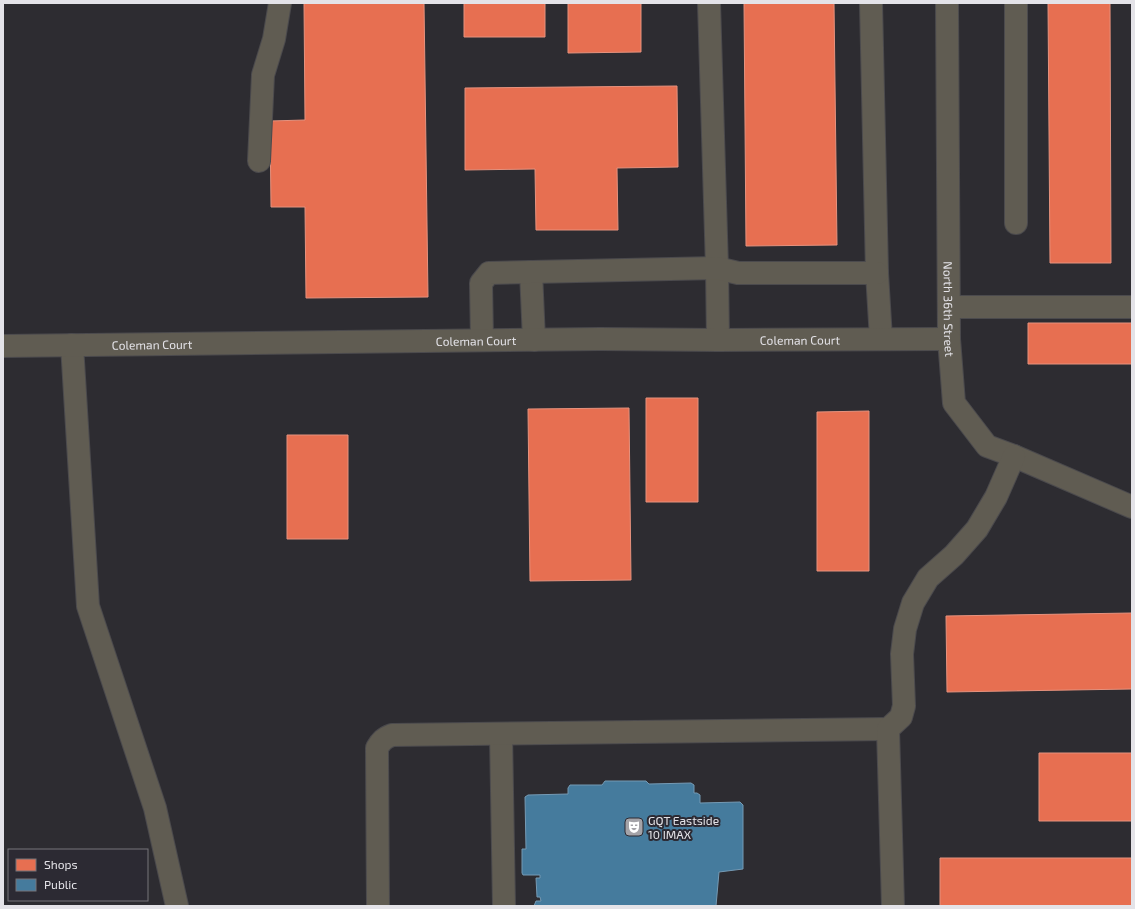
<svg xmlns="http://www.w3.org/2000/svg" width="1135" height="909" viewBox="0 0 1135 909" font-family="'Exo 2',sans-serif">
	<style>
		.shops { fill: #e76f51; stroke: #e6927e }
		.public { fill: #457b9d; stroke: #759ab4 }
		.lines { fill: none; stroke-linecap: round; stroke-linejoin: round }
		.minor-casing { stroke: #4b4a4d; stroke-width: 24 }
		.minor { stroke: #605c52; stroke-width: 22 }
		.labels { text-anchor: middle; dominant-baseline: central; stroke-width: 4; stroke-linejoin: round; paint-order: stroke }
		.street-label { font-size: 12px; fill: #e4e3e8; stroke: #2c2a33 }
		.poi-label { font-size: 12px; fill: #e4e3e8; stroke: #2c2a33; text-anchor: start }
	</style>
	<rect width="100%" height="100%" fill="#2d2c31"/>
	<path class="shops" d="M304,3H424L428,297L306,298L305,207H271L270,121L305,120Z
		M464,3H545V37H464Z
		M568,3H641V52L568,53Z
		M744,3H834L837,245L746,246Z
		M1048,3H1110L1111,263H1050Z
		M677,86L678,167L617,168L618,230H536L535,169L465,170V88Z
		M1028,323H1132V364H1028Z
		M646,398H698V502H646Z
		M629,408L631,580L530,581L528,409Z
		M869,411V571H817V412Z
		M287,435H348V539H287Z
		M1132,613V689L947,692L946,616Z
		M1039,753H1132V821H1039Z
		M940,858H1132V906H940Z"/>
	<path class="public" d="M605,781H646L649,784L691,783L694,785V793H697L700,795V803L740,802L743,805V869L719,872L716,906H534L536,901H541L540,897H537L536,878H540V875H523L522,873V849H526L525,797L528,795L568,794V788L570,785H602Z"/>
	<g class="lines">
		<defs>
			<g id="minor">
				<path d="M709,3L717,268L718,340"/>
				<path d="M871,3L877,273L881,339"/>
				<path id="s1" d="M947,3L949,339L954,403L987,446L1014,456L1132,507"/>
				<path d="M1016,3V223"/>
				<path d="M259,161L263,75L274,39L280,3"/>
				<path d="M531,272L534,340"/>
				<path d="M949,307H1132"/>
				<path d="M482,340L481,283L489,273L717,268L738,273H877"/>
				<path d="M72,345L88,606L155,808L177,906"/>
				<path id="s2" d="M3,346L600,339L718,340L949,339"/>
				<path d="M501,734L504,906"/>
				<path d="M378,906L377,748C381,741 384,738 392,735L888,729"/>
				<path d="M893,906L888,729L901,717L904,706L902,654L905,629L913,603L928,578L954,555L977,529L996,497L1014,456"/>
			</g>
		</defs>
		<use href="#minor" class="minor-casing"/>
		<use href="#minor" class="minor"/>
	</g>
	<defs>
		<symbol id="theatre-square" viewBox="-11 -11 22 22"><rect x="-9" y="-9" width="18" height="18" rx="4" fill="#a4a3a8" stroke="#2c2a33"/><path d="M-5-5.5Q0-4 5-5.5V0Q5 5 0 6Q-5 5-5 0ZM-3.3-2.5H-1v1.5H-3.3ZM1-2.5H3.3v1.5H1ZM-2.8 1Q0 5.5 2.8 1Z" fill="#fff"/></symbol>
	</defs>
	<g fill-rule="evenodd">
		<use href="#theatre-square" x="623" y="816" width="22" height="22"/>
	</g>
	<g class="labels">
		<g class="street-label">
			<text stroke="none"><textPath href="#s1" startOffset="306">North 36th Street</textPath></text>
			<text stroke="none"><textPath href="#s2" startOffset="797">Coleman Court</textPath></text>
			<text stroke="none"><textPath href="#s2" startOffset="473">Coleman Court</textPath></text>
			<text stroke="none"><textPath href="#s2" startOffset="149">Coleman Court</textPath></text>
		</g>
		<g class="poi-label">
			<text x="648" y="820">GQT Eastside<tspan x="648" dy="14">10 IMAX</tspan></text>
		</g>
	</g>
	<rect width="1135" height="909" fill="none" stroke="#e4e3e8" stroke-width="8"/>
	<rect x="8" y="849" width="140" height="52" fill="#2c2a33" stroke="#76747b"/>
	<rect x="16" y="859" width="20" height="12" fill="#e76f51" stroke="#76747b"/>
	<text x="44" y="869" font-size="12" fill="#e4e3e8">Shops</text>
	<rect x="16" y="879" width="20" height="12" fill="#457b9d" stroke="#76747b"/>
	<text x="44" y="889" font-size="12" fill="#e4e3e8">Public</text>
</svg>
